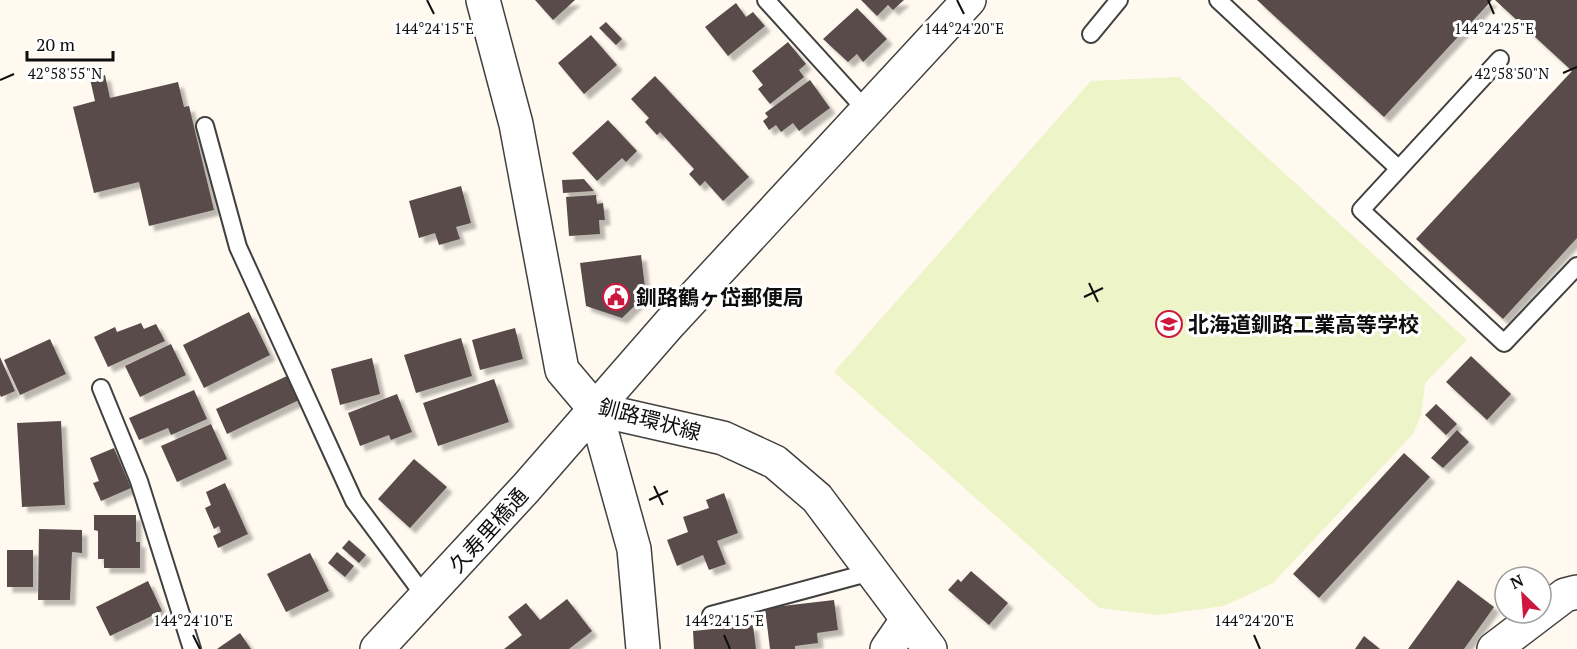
<svg xmlns="http://www.w3.org/2000/svg" width="1577" height="649" viewBox="0 0 1577 649" font-family="'PT Serif','Noto Sans JP',serif">
	<style>
		.pitch { fill: #edf4c7 }
		.building { fill: #584c49; filter: url(#shadow) }
		.lines { fill: none; stroke-linecap: round; stroke-linejoin: round }
		.service-casing { stroke: #414141; stroke-width: 20 }
		.minor-casing { stroke: #414141; stroke-width: 36 }
		.tertiary-casing { stroke: #414141; stroke-width: 36 }
		.service { stroke: #fff; stroke-width: 16 }
		.minor { stroke: #fff; stroke-width: 33 }
		.tertiary { stroke: #fff; stroke-width: 33 }
		.ticks { fill: none; stroke: #0e0e0e; stroke-width: 2 }
		.labels { text-anchor: middle; dominant-baseline: central; stroke-width: 6; stroke-linejoin: round; paint-order: stroke }
		.poi-label { font-size: 21px; font-weight: bold; fill: #0e0e0e; stroke: #fff; text-anchor: start }
		.street-label { font-size: 21px; fill: #0e0e0e; stroke: #fff }
		.ticks-label { font-size: 15px; text-anchor: middle; fill: #0e0e0e; stroke: #fff; stroke-width: 6; stroke-linejoin: round; paint-order: stroke }
	</style>
	<defs>
		<filter id="shadow"><feDropShadow dx="5.5" dy="5.5" stdDeviation="1.5" flood-color="#0004"/></filter>
	</defs>
	<rect width="100%" height="100%" fill="#fff9ef"/>
	<path class="pitch" d="M1179,77L1467,340L1425,383L1421,415L1413,434L1273,583L1224,606L1158,615L1099,608L834,372L1091,81Z"/>
	<path class="building" d="M535,0H575L553,20Z
		M861,0H904L893,10L888,5L877,16Z
		M1257,0H1492L1384,117Z
		M1495,0H1577V238L1503,319L1416,239L1572,71Z
		M736,3L746,17L753,12L765,26L728,56L705,27Z
		M857,8L887,39L863,62L857,54L848,62L823,39Z
		M606,22L622,39L616,45L599,28Z
		M591,35L617,65L584,94L558,63Z
		M788,42L806,64L799,70L804,77L770,104L758,89L763,85L752,71Z
		M105,75L110,98L178,82L184,107L189,106L214,210L149,226L139,182L94,193L73,107L95,101L90,79Z
		M655,76L749,177L723,201L705,181L700,186L689,174L694,169L660,132L657,135L645,122L649,118L631,99Z
		M810,80L830,108L799,131L793,123L781,132L776,125L769,130L763,121L768,117L765,113Z
		M608,120L637,151L626,162L622,158L597,181L572,153Z
		M584,179L594,191L563,193L562,180Z
		M461,186L471,223L456,227L460,239L439,245L435,233L419,238L409,201Z
		M596,195L597,204L603,203L605,220H599L600,234L569,236L566,197Z
		M641,255L646,295L622,318L586,306L580,263Z
		M249,312L270,355L204,388L183,345Z
		M141,323L144,329L156,324L165,341L108,367L94,337L115,327L117,332Z
		M515,328L523,359L480,370L472,340Z
		M461,338L472,376L416,393L404,355Z
		M50,339L66,374L20,395L4,360Z
		M171,344L186,375L140,397L125,366Z
		M1471,356L1511,394L1487,420L1446,382Z
		M0,357L15,391L1,397L0,395Z
		M372,358L380,394L340,405L331,369Z
		M287,376L299,400L227,434L216,409Z
		M494,379L509,422L438,446L423,403Z
		M194,390L207,419L171,435L168,428L139,440L129,418Z
		M397,394L412,432L391,440L389,435L360,446L348,413Z
		M1436,404L1457,424L1446,435L1425,415Z
		M61,421L65,505L22,507L17,423Z
		M211,424L227,459L177,482L161,446Z
		M1457,430L1469,442L1443,468L1431,458Z
		M114,448L131,488L101,501L93,483L99,481L90,458Z
		M1404,453L1430,477L1319,598L1293,574Z
		M414,459L447,487L410,528L378,499Z
		M225,483L248,534L218,548L213,536L221,532L219,526L214,529L205,508L211,505L206,492Z
		M724,493L738,533L717,541L726,564L709,570L703,555L677,566L667,540L688,532L683,517L709,508L706,500Z
		M94,515H136V542H140V568H104V559H98V531L94,530Z
		M39,529L82,530V553L72,552L70,600H38Z
		M349,540L366,555L359,563L342,548Z
		M7,550H33V587H7Z
		M337,552L354,566L345,577L328,563Z
		M310,553L329,591L286,612L267,574Z
		M971,571L1008,603L989,625L948,590L958,579L961,582Z
		M1458,580L1494,607L1464,649H1408Z
		M148,581L162,611L110,636L96,607Z
		M567,599L592,631L569,649H504L522,635L508,617L526,603L540,620Z
		M834,600L838,630L817,633L818,643L795,646V649H770L765,608Z
		M753,625L756,649H694L693,631Z
		M240,633L251,649H217Z
		M1364,636L1380,649H1355Z"/>
	<g class="lines">
		<defs>
			<path id="service" d="M766,0L866,110
				M1218,0L1399,169
				M1091,34L1119,0
				M1500,59L1361,210L1504,343L1577,266
				M205,126L238,247L354,501L426,598
				M101,388L139,481L192,649
				M711,615L871,572"/>
			<path id="minor" d="M887,649L907,620
				M1494,649L1565,595L1577,592"/>
			<path id="tertiary" d="M483,0L516,124L562,370L595,409L723,438L775,462L817,498L930,649
				M595,409L634,549L643,649
				M377,649L526,488L670,323L969,0"/>
		</defs>
		<use href="#service" class="service-casing"/>
		<use href="#minor" class="minor-casing"/>
		<use href="#tertiary" class="tertiary-casing"/>
		<use href="#service" class="service"/>
		<use href="#minor" class="minor"/>
		<use href="#tertiary" class="tertiary"/>
	</g>
	<path class="ticks" d="M427,0L434,14M957,0L964,14M1488,0L1494,14M1563,73L1577,67M0,80L14,74M1089,283L1098,302M1084,297L1103,288M654,486L663,505M649,500L668,491M193,635L200,649M724,635L730,649M1254,635L1260,649"/>
	<defs>
		<symbol id="civic-ring" viewBox="-11 -11 22 22"><circle r="9.5" fill="#fff" stroke="#cd173f" stroke-width="1.5"/><path d="M-.6-6.5H3V-4.5H.6V-3L4-1V1h2V6H-6V1h2V-1L-.6-3ZM-1.2 2.5V6h2.4V2.5Z" fill="#cd173f"/></symbol>
		<symbol id="school-ring" viewBox="-11 -11 22 22"><circle r="9.5" fill="#fff" stroke="#cd173f" stroke-width="1.5"/><path d="M0-5L7-2L0 1L-7-2ZM-4 1L0 2.5L4 1V4Q0 6-4 4Z" fill="#cd173f"/></symbol>
	</defs>
	<g fill-rule="evenodd">
		<use href="#civic-ring" x="601" y="282" width="30" height="30"/>
		<use href="#school-ring" x="1154" y="309" width="30" height="30"/>
	</g>
	<g class="labels">
		<g class="poi-label">
			<text x="636" y="297">釧路鶴ヶ岱郵便局</text>
			<text x="1188" y="324">北海道釧路工業高等学校</text>
		</g>
		<g class="street-label">
			<text transform="translate(650 419) rotate(15)">釧路環状線</text>
			<text transform="translate(488 530) rotate(-48)">久寿里橋通</text>
		</g>
	</g>
	<g class="ticks-label">
		<text x="434" y="34">144°24'15"E</text>
		<text x="964" y="34">144°24'20"E</text>
		<text x="1494" y="34">144°24'25"E</text>
		<text x="1512" y="79">42°58'50"N</text>
		<text x="65" y="79">42°58'55"N</text>
		<text x="193" y="626">144°24'10"E</text>
		<text x="724" y="626">144°24'15"E</text>
		<text x="1254" y="626">144°24'20"E</text>
	</g>
	<g transform="translate(1523 595) rotate(335)"><circle r="28" fill="#ffffff" stroke="#9f9f9f" stroke-width="1.5"/>
	<path d="M0-4.5L10 22L0 15L-10 22Z" fill="#cd173f"/>
	<text y="-9" font-size="16" font-weight="bold" text-anchor="middle" fill="#0e0e0e">N</text>
	</g>
	<path d="M27 51v9h86v-9" fill="none" stroke="#0e0e0e" stroke-width="3"/>
	<text x="36" y="51" font-size="18" fill="#0e0e0e" stroke="#ffffff" stroke-width="4.5" paint-order="stroke">20 m</text>
</svg>
